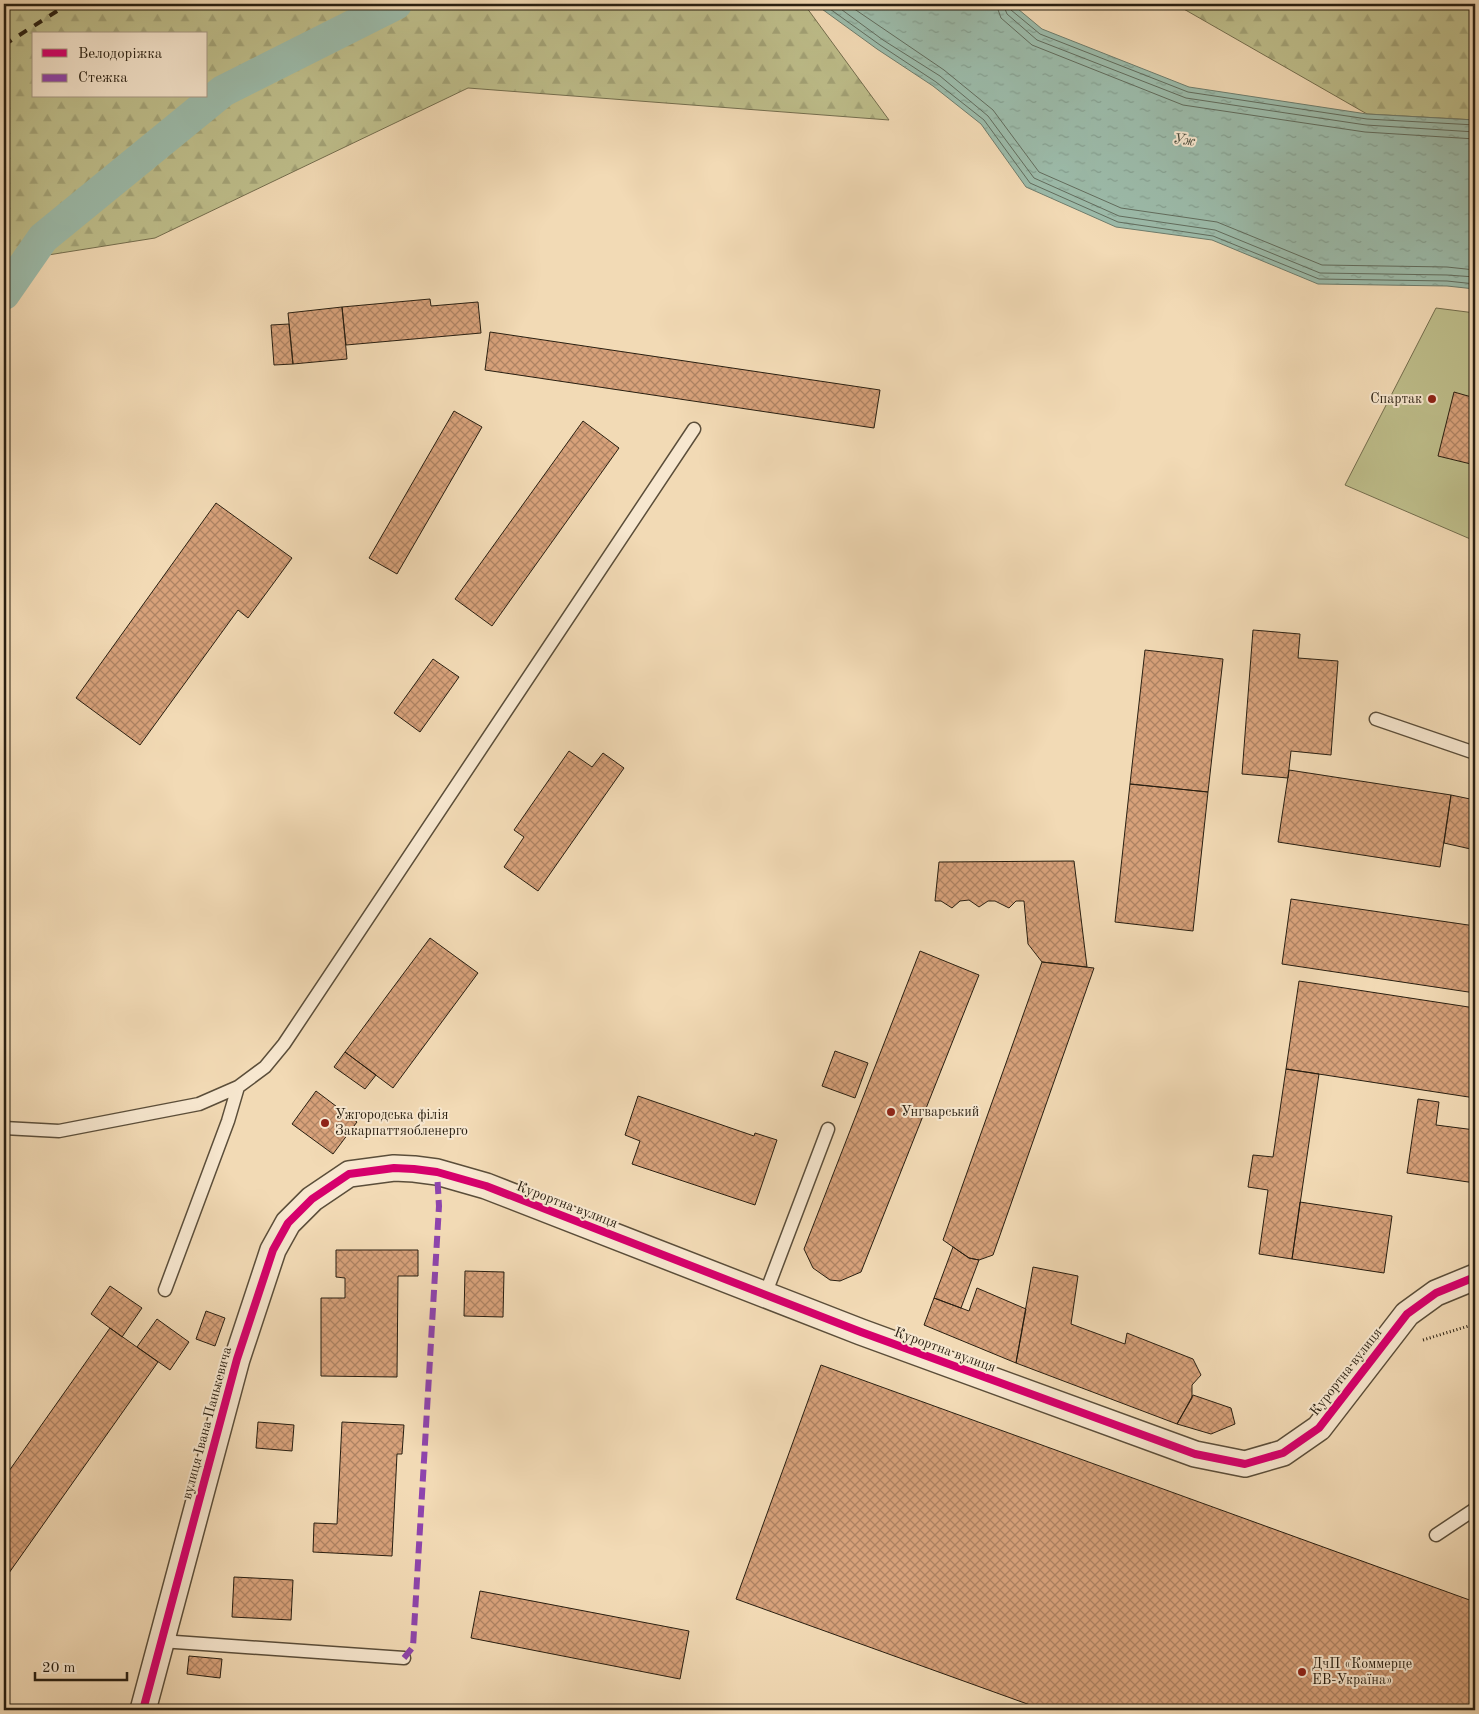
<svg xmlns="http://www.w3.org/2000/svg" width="1479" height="1714" viewBox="0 0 1479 1714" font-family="'Old Standard TT',serif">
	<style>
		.green { fill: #bebe8b; stroke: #746e4e }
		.forest { fill: url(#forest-firs); stroke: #746e4e; fill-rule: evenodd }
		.water { fill: url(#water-ripples); stroke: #6e7d6d }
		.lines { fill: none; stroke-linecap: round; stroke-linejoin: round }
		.shore { stroke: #626d5e; stroke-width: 1 }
		.canal { stroke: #9cbbaa; stroke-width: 32 }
		.building { fill: url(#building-cross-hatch); stroke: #291f11 }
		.lane-casing { stroke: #5b4e3a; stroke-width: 15 }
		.street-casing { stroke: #5b4e3a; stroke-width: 28 }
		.path { stroke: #291f11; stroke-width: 3; stroke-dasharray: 1 2.5; stroke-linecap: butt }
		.lane { stroke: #f7e7cf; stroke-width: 12 }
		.street { stroke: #f7e7cf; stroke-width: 25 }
		.rail { stroke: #291f11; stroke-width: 4; stroke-dasharray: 9 9; stroke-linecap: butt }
		.quiet { stroke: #8e44ad; stroke-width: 6; stroke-dasharray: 12 6; stroke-linecap: butt }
		.cycleway-casing { stroke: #f7e7cf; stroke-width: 11 }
		.cycleway { stroke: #d6006c; stroke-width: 8 }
		.poi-dot { fill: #8f2418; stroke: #f7e7cf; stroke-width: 2 }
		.labels { text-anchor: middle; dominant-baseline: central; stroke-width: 4; stroke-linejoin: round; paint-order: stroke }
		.poi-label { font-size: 14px; fill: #291f11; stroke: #f7e7cf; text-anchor: start }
		.street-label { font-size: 14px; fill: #291f11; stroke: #f7e7cf }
		.water-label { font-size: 15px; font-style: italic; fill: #4c4e3f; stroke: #f7e7cf }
	</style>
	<defs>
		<pattern id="forest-firs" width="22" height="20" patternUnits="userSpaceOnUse" patternTransform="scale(1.25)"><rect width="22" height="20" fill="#bebe8b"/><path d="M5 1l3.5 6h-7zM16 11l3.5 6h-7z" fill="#a3a377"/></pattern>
		<pattern id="water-ripples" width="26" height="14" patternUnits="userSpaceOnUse" patternTransform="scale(1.25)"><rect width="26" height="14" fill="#9cbbaa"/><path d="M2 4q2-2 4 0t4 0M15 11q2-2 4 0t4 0" fill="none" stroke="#86a091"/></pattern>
		<pattern id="building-cross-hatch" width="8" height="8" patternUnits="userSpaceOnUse" patternTransform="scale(1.25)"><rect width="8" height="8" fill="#d7a17a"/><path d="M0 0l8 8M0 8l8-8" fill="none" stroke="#ae8363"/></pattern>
	</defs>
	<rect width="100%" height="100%" fill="#f2dab5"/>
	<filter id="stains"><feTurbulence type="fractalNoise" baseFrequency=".004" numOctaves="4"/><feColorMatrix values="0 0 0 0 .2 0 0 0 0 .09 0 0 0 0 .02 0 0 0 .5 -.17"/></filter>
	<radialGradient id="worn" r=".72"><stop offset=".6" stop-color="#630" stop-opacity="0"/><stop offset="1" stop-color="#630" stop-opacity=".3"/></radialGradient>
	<path class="green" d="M1436,308L1475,313V541L1345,485Z"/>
	<path class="forest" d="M4,4H804L889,120L468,88L155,238L4,262ZM34,34H206V96H34Z
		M1175,4H1475V120L1367,114Z"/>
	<path class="water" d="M815,4H1012L1042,29L1189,87L1367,114L1475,120V289L1447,286L1318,284L1212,240L1116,227L1026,187L981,124L933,86L877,49Z"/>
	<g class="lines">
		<path class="shore" d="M823,4L880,45L936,82L984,120L1030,183L1118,222L1213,236L1319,279L1447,281L1475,284
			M834,4L883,40L940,76L988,116L1034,178L1119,216L1215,230L1320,273L1447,275L1475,277
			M847,4L944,70L993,110L1039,172L1121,208L1217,222L1322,265L1447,267L1475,270
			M996,4L1001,18L1032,45L1183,105L1365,132L1475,139
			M1003,4L1007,14L1037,40L1186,98L1366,125L1475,132
			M1010,4L1011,10L1040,34L1188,92L1367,119L1475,125"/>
		<path class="canal" d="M4,294L43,238L223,91L396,4"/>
	</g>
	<path class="building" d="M430,299L431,306L478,302L481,333L346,345L342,307Z
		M342,307L347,359L293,364L288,313Z
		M289,324L293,364L274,365L271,325Z
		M490,332L880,390L874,428L485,370Z
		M1454,392L1475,398V465L1438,456Z
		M454,411L482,427L397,574L369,558Z
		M583,421L619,448L492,626L455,599Z
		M216,503L292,558L248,618L238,610L140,745L76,698Z
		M1253,630L1300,634L1298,658L1338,661L1331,755L1291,751L1288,778L1242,774Z
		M1145,650L1223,659L1208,792L1130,784Z
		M433,659L459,677L420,732L394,713Z
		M569,751L592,767L603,753L624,768L538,891L504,867L524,837L514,830Z
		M1289,770L1451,795L1440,867L1278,842Z
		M1130,784L1208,792L1193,931L1115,922Z
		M1451,795L1475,800V850L1444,843Z
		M1074,861L1087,967L1042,962L1028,944L1024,901H1016L1009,908L995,901H988L979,907L969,900L960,901L952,908L941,901H935L939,862Z
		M1291,899L1475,926V993L1282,964Z
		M430,938L478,973L393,1088L345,1052Z
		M920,951L979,975L861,1272L840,1281L830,1280L813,1268L804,1249Z
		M1042,962L1094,968L993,1255L979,1260L969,1258L943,1240Z
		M1299,981L1475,1008V1098L1286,1069Z
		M835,1051L868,1063L855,1098L822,1086Z
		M345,1052L376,1075L365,1089L334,1067Z
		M1286,1069L1319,1074L1292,1259L1259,1254L1268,1190L1248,1187L1253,1155L1273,1157Z
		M316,1091L357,1122L333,1154L292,1124Z
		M638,1096L754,1136L755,1133L777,1140L755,1205L632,1164L640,1141L625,1135Z
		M1418,1099L1439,1102L1436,1125L1475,1130V1183L1407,1173Z
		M1300,1202L1392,1216L1384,1273L1292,1259Z
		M953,1247L969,1258L979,1260L961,1308L934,1298Z
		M336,1250H418V1276H398L397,1377L321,1376V1298H345V1278L336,1277Z
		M1033,1267L1078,1276L1071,1324L1125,1344L1127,1333L1193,1359L1201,1375L1192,1385V1398L1177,1424L1016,1363Z
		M465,1271L504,1272L503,1317L464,1316Z
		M110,1286L142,1308L122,1337L91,1314Z
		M977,1288L1026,1309L1016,1363L924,1325L934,1298L969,1311Z
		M206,1311L225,1318L215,1346L196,1339Z
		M157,1319L189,1342L170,1370L137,1347Z
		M110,1328L158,1362L4,1580V1478Z
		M821,1365L1475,1602V1710H1044L736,1599Z
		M1193,1395L1231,1408L1235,1424L1211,1434L1177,1424Z
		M258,1422L294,1425L292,1451L256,1448Z
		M342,1422L404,1425L402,1454H397L392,1556L313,1552L314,1523L337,1524Z
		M234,1577L293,1580L291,1620L232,1617Z
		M480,1591L689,1631L680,1679L471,1638Z
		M189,1656L222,1659L220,1678L187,1674Z
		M317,1706L386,1709V1710H317Z"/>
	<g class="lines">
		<defs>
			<path id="lane" d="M1376,719L1475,753
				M4,1128L59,1131L199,1104L238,1087L265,1067L284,1044L694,429
				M165,1290L228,1121L238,1087
				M765,1295L828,1129
				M1436,1535L1475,1509
				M161,1641L404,1658"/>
			<path id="street" d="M143,1710L237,1359L273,1250L288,1223L312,1199L349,1174L394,1168L414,1169L437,1172L486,1186L861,1332L1195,1454L1245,1464L1283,1453L1319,1428L1407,1314L1436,1293L1475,1277"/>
		</defs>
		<use href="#lane" class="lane-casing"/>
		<use href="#street" class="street-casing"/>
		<path class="path" d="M1423,1340L1475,1324"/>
		<use href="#lane" class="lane"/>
		<use href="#street" class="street"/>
		<path class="rail" d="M4,45L68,4"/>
		<path class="quiet" d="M404,1658L413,1647L439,1206L437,1172"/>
		<defs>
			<path id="cycleway" d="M143,1710L237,1359L273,1250L288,1223L312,1199L349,1174L394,1168L414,1169L437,1172L486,1186L861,1332L1195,1454L1245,1464L1283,1453L1319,1428L1407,1314L1436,1293L1475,1277"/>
		</defs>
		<use href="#cycleway" class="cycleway-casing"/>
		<use href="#cycleway" class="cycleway"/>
	</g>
	<g class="poi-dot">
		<circle cx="1432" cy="399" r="5"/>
		<circle cx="891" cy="1112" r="5"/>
		<circle cx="325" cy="1123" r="5"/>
		<circle cx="1302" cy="1672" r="5"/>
	</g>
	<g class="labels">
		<g class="poi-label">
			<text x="1422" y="399" text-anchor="end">Спартак</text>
			<text x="901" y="1112">Унгварський</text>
			<text x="335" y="1115">Ужгородська філія<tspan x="335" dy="16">Закарпаттяобленерго</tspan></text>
			<text x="1312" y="1664">ДчП «Коммерце<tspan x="1312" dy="16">ЕВ-Україна»</tspan></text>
		</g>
		<g class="street-label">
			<text transform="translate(567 1205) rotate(21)">Курортна вулиця</text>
			<text transform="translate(945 1350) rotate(20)">Курортна вулиця</text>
			<text transform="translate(1346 1372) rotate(-52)">Курортна вулиця</text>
			<text transform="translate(207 1423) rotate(-75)">вулиця Івана Панькевича</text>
		</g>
		<g class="water-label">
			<text transform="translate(1184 141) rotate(6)">Уж</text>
		</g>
	</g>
	<rect width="1479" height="1714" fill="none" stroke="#f2dab5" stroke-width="20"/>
	<rect x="5" y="5" width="1469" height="1704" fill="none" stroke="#291f11" stroke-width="2.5"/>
	<rect x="10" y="10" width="1459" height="1694" fill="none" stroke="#291f11"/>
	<rect x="32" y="32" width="175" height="65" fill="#f7e7cf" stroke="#a59783"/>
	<rect x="42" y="49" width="25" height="8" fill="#d6006c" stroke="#a59783"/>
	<text x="78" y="58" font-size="15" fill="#291f11">Велодоріжка</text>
	<rect x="42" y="74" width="25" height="8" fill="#8e44ad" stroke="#a59783"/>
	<text x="78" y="82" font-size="15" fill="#291f11">Стежка</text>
	<path d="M35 1672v8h92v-8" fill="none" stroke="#291f11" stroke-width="2.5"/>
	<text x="42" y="1672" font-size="15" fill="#291f11" stroke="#f7e7cf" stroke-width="4" paint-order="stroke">20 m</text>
	<rect width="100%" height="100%" filter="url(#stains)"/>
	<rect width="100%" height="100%" fill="url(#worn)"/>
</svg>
